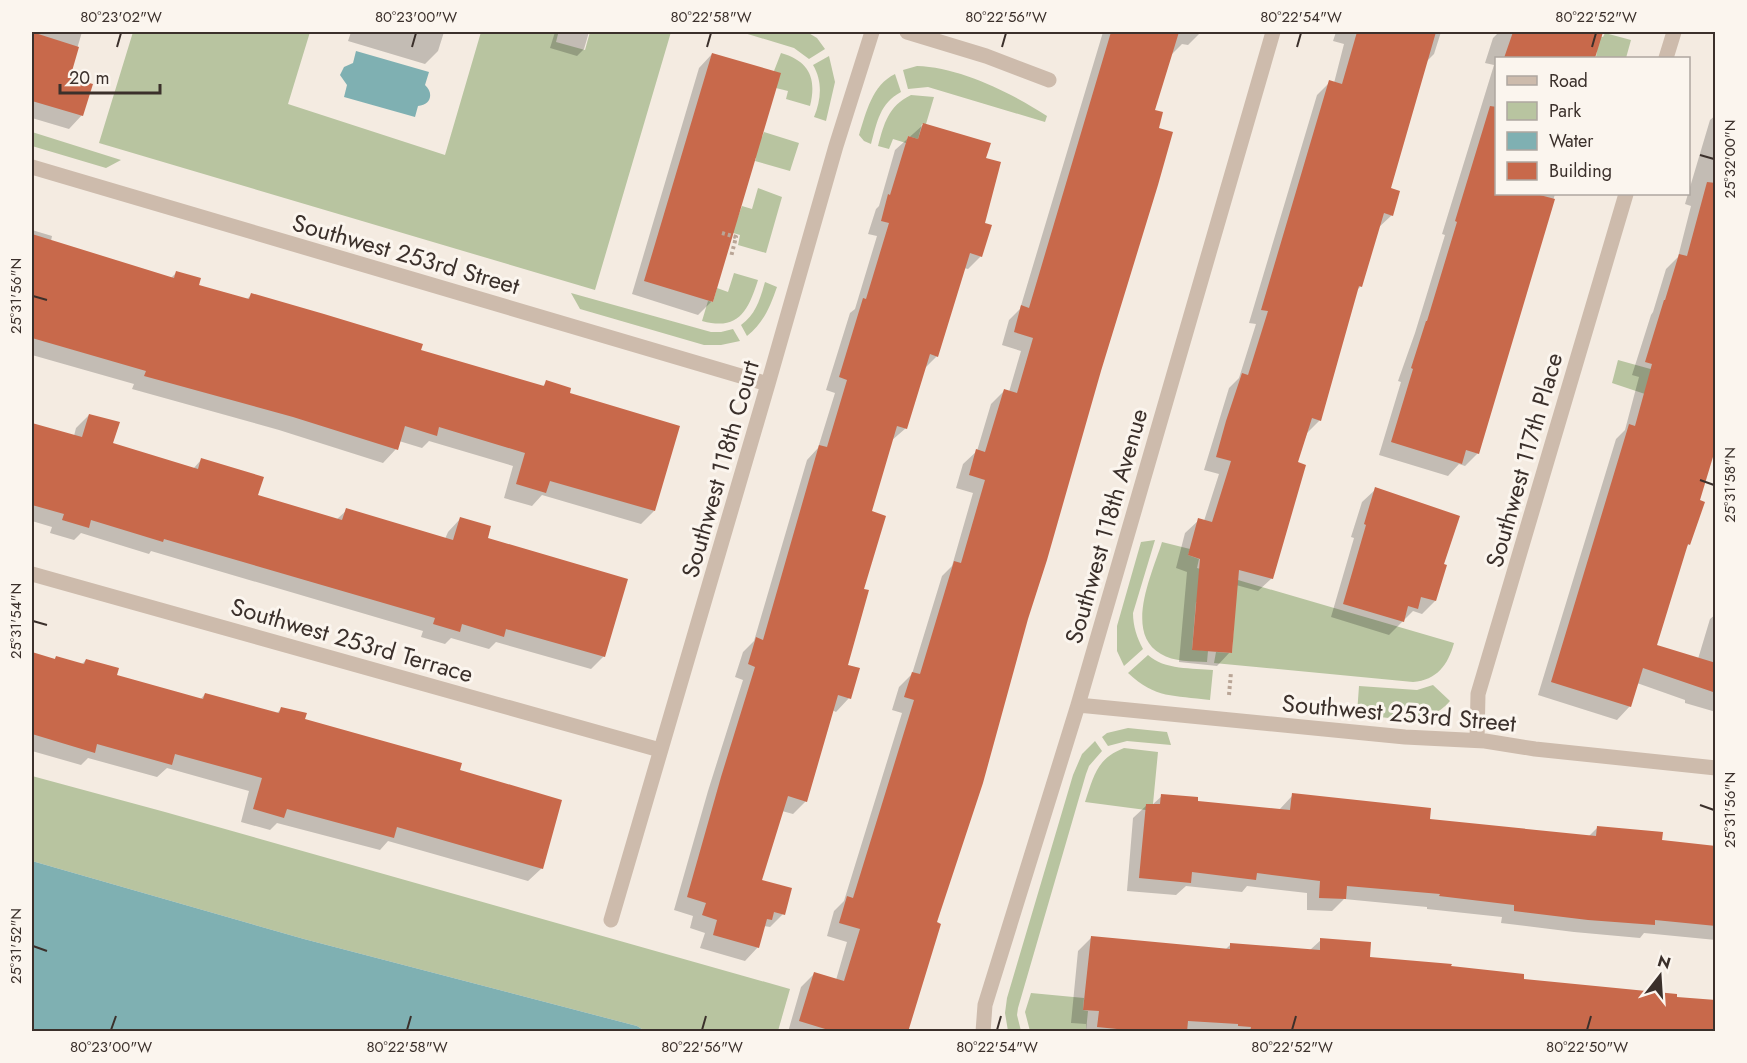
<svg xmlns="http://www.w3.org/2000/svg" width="1747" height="1063" viewBox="0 0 1747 1063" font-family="Jost,sans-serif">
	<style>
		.green { fill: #b8c4a0 }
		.water { fill: #7fb0b2 }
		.shadow { fill: #0003 }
		.building { fill: #c8694b }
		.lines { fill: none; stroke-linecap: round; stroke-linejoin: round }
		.path { stroke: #b9a596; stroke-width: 4; stroke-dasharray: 3 3; stroke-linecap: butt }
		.minor { stroke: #cdbbac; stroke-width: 15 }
		.ticks { fill: none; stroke: #3b302b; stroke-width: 2 }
		.labels { text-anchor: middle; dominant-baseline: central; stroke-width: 6; stroke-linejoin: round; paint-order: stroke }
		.street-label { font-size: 24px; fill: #3b302b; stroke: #fbf5ee }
		.neatline { fill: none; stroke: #3b302b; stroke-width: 2 }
		.ticks-label { font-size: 15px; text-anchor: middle; fill: #3b302b }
	</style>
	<rect width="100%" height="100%" fill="#f4ebe1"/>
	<path class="green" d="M133,32H310L288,104L445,155L481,32H550L558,34L556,42L585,50L590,32H671L595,290L99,143Z
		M741,32H807L817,38L825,49L809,59L794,48Z
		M1546,32H1583L1603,37L1605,33L1631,40L1626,58L1596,57L1597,51L1545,35Z
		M781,53C809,61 817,78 810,106L786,99L788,91L776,88L774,71Z
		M829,56L835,82L826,121L814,117C821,100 823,82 813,65Z
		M917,66C959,67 1012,93 1047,116L1045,122L928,87L908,89L903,70Z
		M895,74L901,92C880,103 877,122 871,144L864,141L859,135C866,113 872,85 895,74Z
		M911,95L934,97L926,124H922L918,139L908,136L906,143L893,139L889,149L878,146C884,124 888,106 911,95Z
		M32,132L121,160L106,168L32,146Z
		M764,132L799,143L790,171L755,161L756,158L743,154L750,133L762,137Z
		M758,188L782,197L766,253L738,245L740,235L723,230L737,219L742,206L752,209Z
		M734,273L758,280C748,311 739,331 702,321L708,301L713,302L717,288L728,292Z
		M765,282L777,287C770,307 764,322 747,336L741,325C756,314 760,299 765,282Z
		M571,293L711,332H721L733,329L740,341L721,345H704L580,309Z
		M1618,360L1665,373L1657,398L1612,383Z
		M1155,540L1133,613C1133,626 1137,638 1143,649L1124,666L1117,651V626L1141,542Z
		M1162,542L1190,549L1188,555L1199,559L1197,568L1454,643C1448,665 1437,680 1413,682L1214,663L1216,652L1232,653L1235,605L1196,602L1192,649L1208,651L1207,662C1193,661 1173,662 1161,654C1123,633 1153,572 1162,542Z
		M1148,655C1164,670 1193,668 1213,670L1210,700C1173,695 1156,699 1128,673Z
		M1433,685L1450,701C1428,728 1387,717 1357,714L1359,686L1417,690Z
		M1128,728L1167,732L1171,745L1127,741L1108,746L1102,737L1107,733Z
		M1095,741L1102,751L1089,766L1086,774L1018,1008L1017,1015L1021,1031H1008L1005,1013L1007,998L1073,775L1082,754Z
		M1124,748L1158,752L1153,804H1146V810L1085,802C1094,776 1096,759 1124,748Z
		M32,776L165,812L790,989L778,1031H645L637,1026L304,939L32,861Z
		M1031,993L1084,998L1083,1010L1088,1011L1086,1031H1030L1025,1012Z"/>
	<path class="water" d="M356,51L429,72L425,85C434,93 431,105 418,106L415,117L344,97L347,85L340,75L344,67L353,63Z
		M32,861L304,939L637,1026L645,1031H32Z"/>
	<path class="shadow" d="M32,32H82L68,79L82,115L69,129L32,118Z
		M351,32H444L438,51L425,64L348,41Z
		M555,32H589L584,49L577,56L550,48Z
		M1103,32H1201L1188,45L1182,44L1169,57L1153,111L1027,618L935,924L907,1032H788L801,987L814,974L836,980L847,942L827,936L834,911L844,901L902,713L892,710L899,687L912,674L942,576L952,566L973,493L956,488L963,464L977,451L991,404L1004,391L1009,392L1021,351L1002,345L1009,320L1020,309Z
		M1336,32H1441L1434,54L1426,62L1389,189L1392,215L1378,228L1361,286L1356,291L1320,420L1307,433L1296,463L1272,578L1258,591L1236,585L1230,652L1217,666L1179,662L1187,572L1176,568L1185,533L1199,520L1204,521L1219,474L1204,470L1229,388L1239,378L1256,324L1249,323L1317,95L1330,82L1334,83L1344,44L1333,41Z
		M1499,32H1603L1594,58H1496V194H1555L1478,453L1465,466L1459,464L1448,476L1379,455L1401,382L1398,381L1415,333L1445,235L1442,234L1494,65L1485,63L1493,38Z
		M712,54L779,74L711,302L698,315L632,294L699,68Z
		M1716,115V442L1698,501L1689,544L1686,547L1656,646L1698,659L1710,619L1716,614V712L1685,703V700L1637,683L1630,706L1617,720L1538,695L1616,439L1625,430L1639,377L1632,375L1651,315L1653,312L1666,269L1678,257L1691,206L1685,204L1710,120Z
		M923,125L985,159L981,256L968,269L964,268L937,356L923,370L906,428L891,441L870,512L862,590L846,666L849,698L836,712L832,710L806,801L793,814L782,811L760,881L783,914L770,927L764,926L758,947L745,961L700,948L705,933L690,928L693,916L674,910L708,791L743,680L735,677L743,652L754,641L807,460L818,448L835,393L826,390L850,313L855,309L877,236L868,234L876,209L879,206L895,150Z
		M32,230L52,236L51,241L171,278L176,273L197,286L246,300L251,295L420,351L542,387L547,382L568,394L654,511L641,524L542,495L532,506L504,498L513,466L429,441L422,448L399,441L396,449L383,463L279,430L132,389L134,384L32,355Z
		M89,415L112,444L193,469L201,460L256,496L336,520L347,510L445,539L448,532L461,518L486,539L604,656L591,669L496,642L489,649L451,638L445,644L421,637L423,631L151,551L149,554L81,533L74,540L50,533L52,527L32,521V424L74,436L76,428Z
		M1376,489L1442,565L1435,601L1422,614L1413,611L1389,635L1331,617L1354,538L1351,537L1362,502Z
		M32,654L54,660L56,657L81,665L86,660L115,677L200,700L205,694L276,714L282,708L304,720L458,771L542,868L528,881L388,841L380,850L277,823L270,830L241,822L249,791L167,768L157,777L88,758L81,765L32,751Z
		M1293,795L1429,821L1588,837L1598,827L1660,842L1716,848V940L1644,933L1640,938L1574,932L1501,923L1502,917L1427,909V907L1344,899L1332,911L1307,910V893L1247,886L1242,892L1186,886L1176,895L1127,891L1133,818L1147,805H1152L1162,796L1196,802L1279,810Z
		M1091,938L1225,950L1231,944L1310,950L1321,940L1369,958L1450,967L1522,981L1675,998L1716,1032H1086V1024L1071,1023L1078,951Z"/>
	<path class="building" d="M32,32L79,47L70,78L93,84L83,116L32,101Z
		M1111,32H1179L1155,110L1163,112L1159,128L1173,132L1158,185L1101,371L1047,560L1028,619L983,783L937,922L941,924L908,1032H835L799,1021L814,972L844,981L860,929L839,923L847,896L853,898L914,700L904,697L912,672L920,674L954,561L961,563L985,480L969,475L976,449L985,452L1004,389L1017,393L1033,338L1014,332L1021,305L1029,308Z
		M1357,32H1436L1391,188L1400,191L1393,216L1384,213L1362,287L1359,286L1321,421L1312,418L1298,462L1306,465L1273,579L1239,570L1232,653L1192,650L1200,559L1188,555L1198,518L1212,522L1231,461L1216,457L1226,421L1242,373L1248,375L1268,311L1261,310L1329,80L1342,84Z
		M1513,32H1603L1595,58H1504Z
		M712,53L781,73L713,302L644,281Z
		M1490,106L1497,107V194H1536L1555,199L1479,454L1466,450L1462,464L1391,442L1413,369L1411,368L1426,321H1427L1457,222L1455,221Z
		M923,123L991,143L986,158L1001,162L985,223L992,225L982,257L970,253L938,357L930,354L907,429L897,426L872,511L886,516L864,589L869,590L848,665L860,668L851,699L838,695L807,802L788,796L762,880L792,888L785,915L774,912L772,920L767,919L759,948L713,935L717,920L702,915L706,903L687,897L721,777L755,667L748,664L756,637L763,640L819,445L827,447L847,380L839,377L863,298L866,299L889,223L881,221L888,194L890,195L908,136L918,139Z
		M1707,182L1716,183V447L1700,500L1705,502L1690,545L1688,544L1657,645L1716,663V693L1643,668L1631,707L1551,682L1629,424L1635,426L1652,364L1645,362L1664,300H1665L1679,254L1687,256Z
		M32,234L174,278L176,271L201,278L199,285L249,299L251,293L324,314L423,344L421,350L544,386L546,380L571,388L570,393L680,426L655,511L550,481L546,493L516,484L525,453L439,427L437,436L405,426L398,450L293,417L144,376L146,371L32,338Z
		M89,414L120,422L113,443L198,469L201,458L264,477L258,495L342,520L346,508L453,540L460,517L491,526L488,538L628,579L605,657L506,629L504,637L462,624L460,632L433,624L435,618L164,539L163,542L91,520L89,528L62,520L64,514L32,505V423L82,437Z
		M1375,487L1460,516L1444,564L1447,565L1436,601L1421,597L1418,609L1408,606L1404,622L1343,604L1366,525L1364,524Z
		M32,652L55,659L56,656L84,664L86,659L119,668L117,675L203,699L205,693L279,713L281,707L307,713L305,719L462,763L460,770L562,800L543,869L397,827L394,838L287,809L284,818L253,809L262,778L175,754L172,765L97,744L95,753L32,734Z
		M1292,793L1431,808L1430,819L1596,836L1597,826L1663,832L1662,840L1716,846V926L1655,920V925L1588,920L1514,911V905L1439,896L1440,894L1347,886L1346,899L1319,898L1320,881L1257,873L1256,880L1192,872L1191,883L1139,878L1146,804H1160L1161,794L1198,797V801L1290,810Z
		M1091,936L1230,949V943L1320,950V938L1371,942L1370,957L1452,964L1451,966L1524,974V979L1677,994V997L1716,1000V1032H1250L1251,1027L1238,1026V1024L1188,1021L1187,1032H1147L1097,1027L1099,1011L1083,1010Z"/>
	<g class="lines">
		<path class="path" d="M722,233L736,237L731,257
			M1229,695L1231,672"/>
		<path class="minor" d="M907,32L986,56L1049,80
			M1666,58L1674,32
			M32,167L768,384
			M32,574L660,750
			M1078,705L1405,737L1485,741L1535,749L1716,768
			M1477,740L1478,694L1626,194
			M611,920L768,384L836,146L872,32
			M983,1032L985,1005L1078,705L1273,32"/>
	</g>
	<path class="ticks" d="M117,47L121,33M412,47L416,33M707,47L711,33M1002,47L1006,33M1297,47L1301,33M1592,47L1596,33M1700,155L1714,159M33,296L47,300M1700,480L1714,485M33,621L47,625M1700,805L1714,810M33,946L47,951M111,1030L116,1016M407,1030L411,1016M702,1030L706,1016M997,1030L1001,1016M1292,1030L1296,1016M1587,1030L1591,1016"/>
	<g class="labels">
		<g class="street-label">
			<text transform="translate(406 254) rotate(16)">Southwest 253rd Street</text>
			<text transform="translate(1524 460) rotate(-74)">Southwest 117th Place</text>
			<text transform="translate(720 469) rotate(-74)">Southwest 118th Court</text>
			<text transform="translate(1106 526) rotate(-74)">Southwest 118th Avenue</text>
			<text transform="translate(352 640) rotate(16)">Southwest 253rd Terrace</text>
			<text transform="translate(1399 713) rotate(5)">Southwest 253rd Street</text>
		</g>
	</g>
	<rect width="1747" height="1063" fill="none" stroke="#fbf5ee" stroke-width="66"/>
	<rect x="1495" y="57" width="195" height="138" fill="#fbf5ee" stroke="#aea6a0" stroke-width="1.5"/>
	<rect x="1507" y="76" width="30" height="9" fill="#cdbbac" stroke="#aea6a0" stroke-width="1.5"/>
	<text x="1549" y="87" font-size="18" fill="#3b302b">Road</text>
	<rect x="1507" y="102" width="30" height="18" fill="#b8c4a0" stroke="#aea6a0" stroke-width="1.5"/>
	<text x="1549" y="117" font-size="18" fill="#3b302b">Park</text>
	<rect x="1507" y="132" width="30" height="18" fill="#7fb0b2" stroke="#aea6a0" stroke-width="1.5"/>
	<text x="1549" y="147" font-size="18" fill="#3b302b">Water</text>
	<rect x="1507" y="162" width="30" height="18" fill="#c8694b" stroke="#aea6a0" stroke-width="1.5"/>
	<text x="1549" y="177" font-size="18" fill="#3b302b">Building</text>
	<g transform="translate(1660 976) rotate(17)" stroke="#fbf5ee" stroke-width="4.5" paint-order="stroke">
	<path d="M0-4.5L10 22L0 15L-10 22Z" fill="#3b302b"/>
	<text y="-9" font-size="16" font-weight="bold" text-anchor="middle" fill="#3b302b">N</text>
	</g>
	<path d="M60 84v9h100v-9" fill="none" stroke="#3b302b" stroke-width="3"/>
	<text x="69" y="84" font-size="18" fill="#3b302b" stroke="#fbf5ee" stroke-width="4.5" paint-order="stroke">20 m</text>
	<rect x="33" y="33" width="1681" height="997" class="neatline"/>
	<g class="ticks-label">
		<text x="121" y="22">80°23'02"W</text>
		<text x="416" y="22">80°23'00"W</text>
		<text x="711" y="22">80°22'58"W</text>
		<text x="1006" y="22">80°22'56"W</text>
		<text x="1301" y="22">80°22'54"W</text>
		<text x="1596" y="22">80°22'52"W</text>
		<text transform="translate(1730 159) rotate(-90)" y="5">25°32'00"N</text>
		<text transform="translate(16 296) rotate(-90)" y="5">25°31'56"N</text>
		<text transform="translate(1730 485) rotate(-90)" y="5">25°31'58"N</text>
		<text transform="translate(16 621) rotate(-90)" y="5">25°31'54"N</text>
		<text transform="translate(1730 810) rotate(-90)" y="5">25°31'56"N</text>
		<text transform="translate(16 946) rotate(-90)" y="5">25°31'52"N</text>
		<text x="111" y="1052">80°23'00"W</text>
		<text x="407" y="1052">80°22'58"W</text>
		<text x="702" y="1052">80°22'56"W</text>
		<text x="997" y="1052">80°22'54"W</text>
		<text x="1292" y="1052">80°22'52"W</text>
		<text x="1587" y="1052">80°22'50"W</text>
	</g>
</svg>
